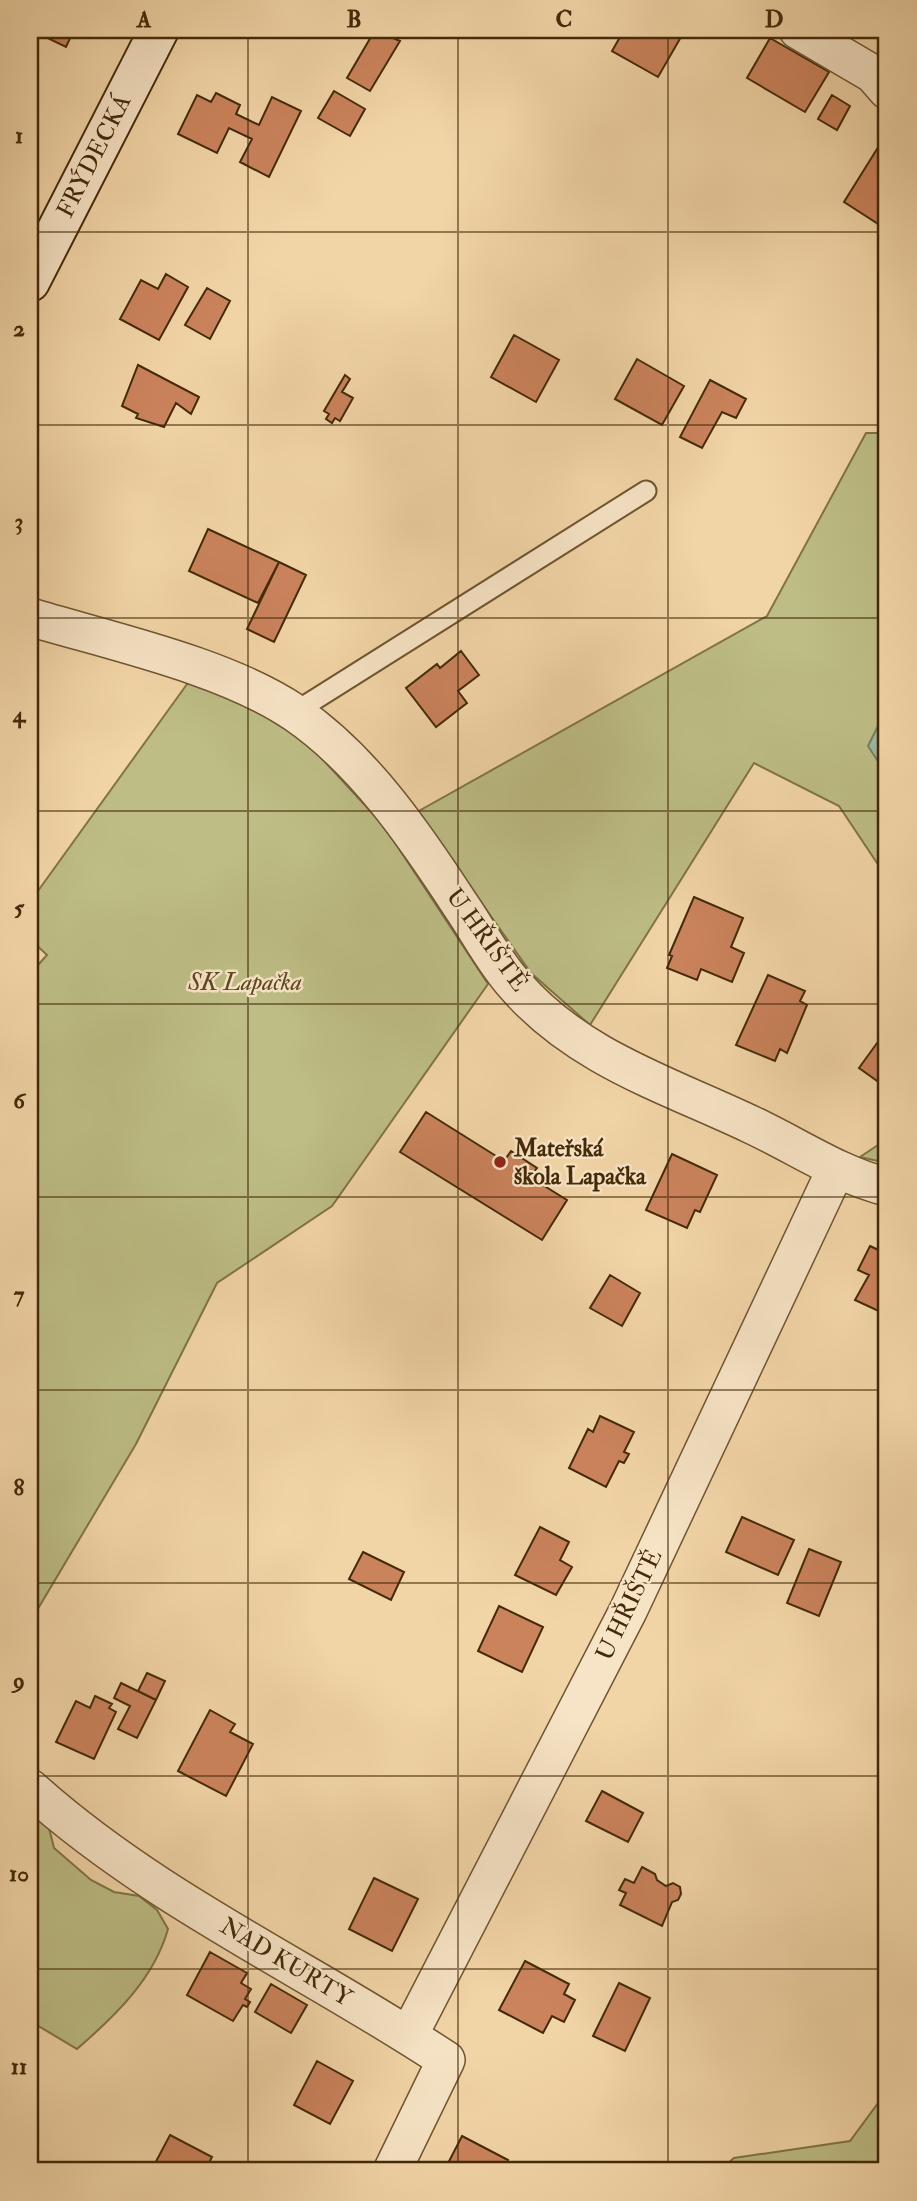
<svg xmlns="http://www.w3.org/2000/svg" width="917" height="2201" viewBox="0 0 917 2201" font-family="'IM FELL Double Pica',serif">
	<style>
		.green { fill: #bdbd85; stroke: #807446; stroke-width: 2 }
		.water { fill: #9cb9a3; stroke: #788065; stroke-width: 2 }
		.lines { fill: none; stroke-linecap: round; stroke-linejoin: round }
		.stream { stroke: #788065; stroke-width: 10 }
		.building { fill: #cb835c; stroke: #432a08; stroke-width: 2 }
		.service-casing { stroke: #6f5530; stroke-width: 23 }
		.minor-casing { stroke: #6f5530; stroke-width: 40 }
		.secondary-casing { stroke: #432a08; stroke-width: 42 }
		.service { stroke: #f7e4c6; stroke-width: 19 }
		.minor { stroke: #f7e4c6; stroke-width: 37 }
		.secondary { stroke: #f7e4c6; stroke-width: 38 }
		.grid { fill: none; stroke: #432a08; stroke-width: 2; stroke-opacity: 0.55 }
		.poi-dot { fill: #8f2418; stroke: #f7e4c6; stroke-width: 2.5 }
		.labels { text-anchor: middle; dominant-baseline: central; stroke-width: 5; stroke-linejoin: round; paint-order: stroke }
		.street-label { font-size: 24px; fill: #432a08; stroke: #f7e4c6 }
		.park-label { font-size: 24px; font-style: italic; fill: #5b4721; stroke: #f7e4c6 }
		.poi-label { font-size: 24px; font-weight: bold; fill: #432a08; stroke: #f7e4c6; text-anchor: start }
		.neatline { fill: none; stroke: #432a08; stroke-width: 2.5 }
		.grid-label { font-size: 23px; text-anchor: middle; font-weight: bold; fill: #432a08 }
	</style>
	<rect width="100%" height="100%" fill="#f2d5a7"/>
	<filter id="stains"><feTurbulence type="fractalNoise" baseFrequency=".00286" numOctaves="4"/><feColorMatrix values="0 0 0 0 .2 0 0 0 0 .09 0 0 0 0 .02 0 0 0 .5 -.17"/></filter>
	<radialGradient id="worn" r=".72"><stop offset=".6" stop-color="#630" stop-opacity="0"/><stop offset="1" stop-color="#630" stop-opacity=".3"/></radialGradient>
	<path class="green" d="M866,433H887V878L839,806L754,763L590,1025L531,973L417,812L767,616Z
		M195,673L304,739L384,826L488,984L332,1206L217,1283L136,1444L30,1622V974L47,955L30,939V902Z
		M887,1139V1163L860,1157Z
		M30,1807L48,1824L54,1848L91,1880L114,1892L139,1896L157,1910L168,1929C154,1979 115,2016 77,2049L30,2021Z
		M887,2091V2171H719L734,2158L850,2141Z"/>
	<path class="water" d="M887,708V775L868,746Z"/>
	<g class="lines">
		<path class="stream" d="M887,2171V2120"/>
	</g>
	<path class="building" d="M31,30H74L66,47Z
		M375,30L400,41L370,91L347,78Z
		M624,30H685L658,77L612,51Z
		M770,38L829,72L805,112L747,78Z
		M334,91L365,109L350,136L318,118Z
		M216,93L240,105L236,114L259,125L272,97L301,111L269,177L240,162L252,139L229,128L217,153L178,134L197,95L211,102Z
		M832,95L850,106L837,130L818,119Z
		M887,133V220L883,227L844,202Z
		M166,274L188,287L159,340L120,319L141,280L158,289Z
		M207,288L230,301L210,339L185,325Z
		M514,335L559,360L536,402L491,377Z
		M637,359L684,386L662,425L615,399Z
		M138,365L199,397L191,414L176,403L164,427L136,418L138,414L122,406Z
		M345,375L350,379L342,392L353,398L340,421L335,418L332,423L326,419L329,414L324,411Z
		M710,380L746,399L736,418L722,412L702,448L680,437Z
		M208,529L279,562L258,603L189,571Z
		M279,562L306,575L274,642L247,629Z
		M461,651L479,675L458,691L467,703L436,727L406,688L437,664L440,668Z
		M694,897L743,918L731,947L744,953L732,982L701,969L697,980L667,968L672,956L669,955Z
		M768,975L805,991L800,1001L807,1005L787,1053L780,1049L775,1061L736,1045Z
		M887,1038V1088L859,1068L880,1039L885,1042Z
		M426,1112L504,1161L511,1151L537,1168L530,1177L567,1200L542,1240L400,1152Z
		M672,1154L717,1175L700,1212L695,1210L687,1228L646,1210Z
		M870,1246L887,1254V1315L855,1300L869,1275L858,1270Z
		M610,1275L640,1293L622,1326L590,1308Z
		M600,1416L634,1432L624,1452L629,1454L624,1463L619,1461L606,1487L569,1468L588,1429L593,1432Z
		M742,1517L794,1540L778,1575L726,1552Z
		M540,1527L569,1542L560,1560L572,1567L556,1595L515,1575Z
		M809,1549L841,1562L819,1616L787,1603Z
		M363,1552L404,1572L391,1600L349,1579Z
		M499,1606L543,1627L522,1672L478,1651Z
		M147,1673L165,1681L156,1700L138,1691Z
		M121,1683L156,1700L137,1738L118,1729L130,1706L114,1698Z
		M95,1696L112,1704L109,1708L116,1712L94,1759L56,1742L76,1701L90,1708Z
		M210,1710L235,1724L230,1732L253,1744L226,1796L178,1771Z
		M602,1791L643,1813L628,1842L586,1821Z
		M642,1867L655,1874L657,1880L666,1886L673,1883L680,1887L681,1894L678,1900L672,1902L662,1926L620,1905L626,1893L619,1890L625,1879L634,1883Z
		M374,1878L418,1899L392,1951L349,1929Z
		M210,1952L247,1973L241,1983L251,1989L245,1999L250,2002L247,2007L243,2005L233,2021L187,1995Z
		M525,1961L569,1984L564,1994L575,2000L564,2022L552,2016L543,2033L499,2010Z
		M619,1983L650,1998L625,2051L593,2036Z
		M271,1984L307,2005L291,2033L255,2012Z
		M317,2061L353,2081L330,2124L294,2105Z
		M170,2135L212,2157L205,2171H151Z
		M462,2136L508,2160L502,2171H444Z"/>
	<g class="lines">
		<defs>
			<path id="service" d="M295,712L646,491"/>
			<path id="minor" d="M798,30L873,74L887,90
				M30,617C110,641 226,666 295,713C364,760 416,837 461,906C479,932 494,962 515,985C578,1058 668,1085 752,1125C797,1146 839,1175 887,1187
				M30,1788C153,1899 309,1969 446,2060L392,2171
				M409,2035L628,1611L836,1169"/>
			<path id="secondary" d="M30,282L159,30"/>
		</defs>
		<use href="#service" class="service-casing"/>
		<use href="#minor" class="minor-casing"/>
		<use href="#secondary" class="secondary-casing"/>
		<use href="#service" class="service"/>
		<use href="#minor" class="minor"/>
		<use href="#secondary" class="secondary"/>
	</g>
	<path class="grid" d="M248,30V2171M458,30V2171M668,30V2171M30,232H887M30,425H887M30,618H887M30,811H887M30,1004H887M30,1197H887M30,1390H887M30,1583H887M30,1776H887M30,1969H887"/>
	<circle class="poi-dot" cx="500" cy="1162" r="7"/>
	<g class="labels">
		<g class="street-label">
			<text transform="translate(94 156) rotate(-63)">FRÝDECKÁ</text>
			<text transform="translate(487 940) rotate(54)">U HŘIŠTĚ</text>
			<text transform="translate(629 1605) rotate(-64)">U HŘIŠTĚ</text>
			<text transform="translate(286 1962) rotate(31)">NAD KURTY</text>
		</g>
		<g class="park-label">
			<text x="245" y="982">SK Lapačka</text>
		</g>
		<g class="poi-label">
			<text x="514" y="1148">Mateřská<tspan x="514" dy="28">škola Lapačka</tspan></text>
		</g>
	</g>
	<rect width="917" height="2201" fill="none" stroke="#f2d5a7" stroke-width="77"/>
	<rect x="38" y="38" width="840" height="2124" class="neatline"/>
	<g class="grid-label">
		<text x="144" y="27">A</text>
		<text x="354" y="27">B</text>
		<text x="564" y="27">C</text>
		<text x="774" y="27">D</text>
		<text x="19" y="143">1</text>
		<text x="19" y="336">2</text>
		<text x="19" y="529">3</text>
		<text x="19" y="722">4</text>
		<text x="19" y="915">5</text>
		<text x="19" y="1108">6</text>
		<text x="19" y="1302">7</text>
		<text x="19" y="1495">8</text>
		<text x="19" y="1688">9</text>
		<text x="19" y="1881">10</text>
		<text x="19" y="2074">11</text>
	</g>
	<rect width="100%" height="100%" filter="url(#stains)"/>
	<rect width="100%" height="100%" fill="url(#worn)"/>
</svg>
